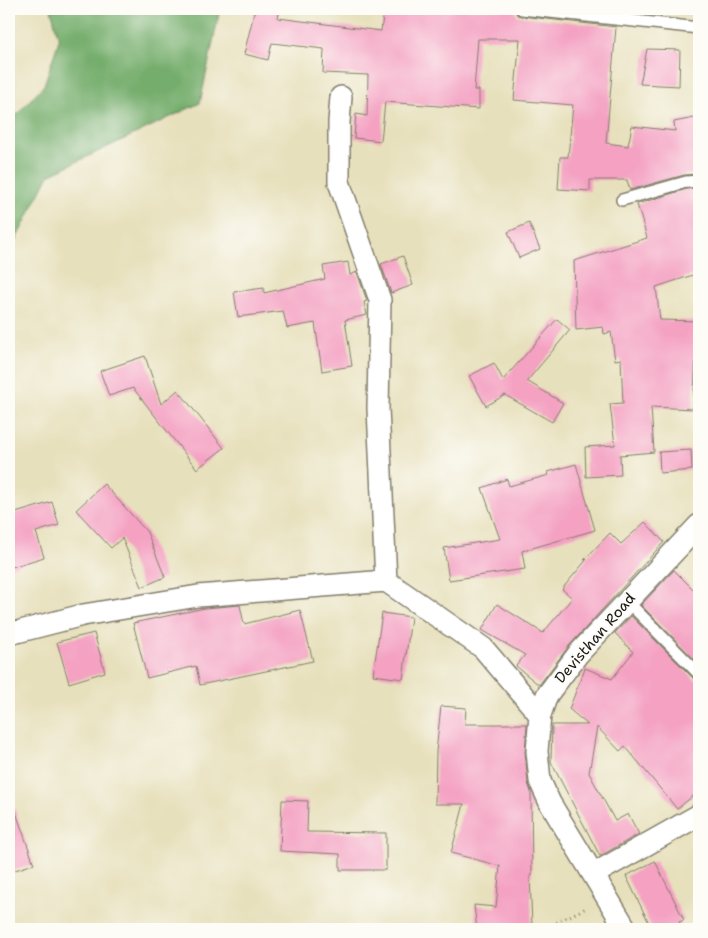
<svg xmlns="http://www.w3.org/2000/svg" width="708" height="938" viewBox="0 0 708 938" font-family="'Shantell Sans',sans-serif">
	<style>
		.forest { fill: #74ad6c; stroke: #486444 }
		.building { fill: #f4a1c2 }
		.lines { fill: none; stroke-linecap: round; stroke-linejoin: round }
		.service-casing { stroke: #827e6c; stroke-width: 14 }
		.minor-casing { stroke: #827e6c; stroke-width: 24 }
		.path { stroke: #827e6c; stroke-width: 3; stroke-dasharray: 1 4; stroke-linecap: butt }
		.service { stroke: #fff; stroke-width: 11 }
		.minor { stroke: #fff; stroke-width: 21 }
		.labels { text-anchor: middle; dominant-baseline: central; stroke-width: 4.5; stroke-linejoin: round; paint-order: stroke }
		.street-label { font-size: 15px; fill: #1c1c1c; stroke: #fdfcf7 }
	</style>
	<rect width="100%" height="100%" fill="#fdfcf7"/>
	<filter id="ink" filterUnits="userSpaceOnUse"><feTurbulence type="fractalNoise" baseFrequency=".02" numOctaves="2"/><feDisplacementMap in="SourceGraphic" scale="10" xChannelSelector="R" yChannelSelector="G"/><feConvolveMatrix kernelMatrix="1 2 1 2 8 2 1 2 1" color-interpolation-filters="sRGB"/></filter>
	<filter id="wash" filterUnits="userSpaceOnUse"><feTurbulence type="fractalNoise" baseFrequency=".0096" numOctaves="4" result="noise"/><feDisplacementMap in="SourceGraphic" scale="20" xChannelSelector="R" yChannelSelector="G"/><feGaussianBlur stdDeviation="1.12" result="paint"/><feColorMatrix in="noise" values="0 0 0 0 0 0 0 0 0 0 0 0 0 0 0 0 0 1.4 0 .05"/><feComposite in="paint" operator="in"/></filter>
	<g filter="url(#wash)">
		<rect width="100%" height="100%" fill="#e7e0bc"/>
		<path class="forest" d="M51,9H220L200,103L49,175L9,253V123L44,85L59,40Z"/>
		<g id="blocks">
			<path class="building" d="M255,9H280L278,18L381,31L384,9H515L517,15L521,16L616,27L606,143L628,146L632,126L675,131L674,122L699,117V174L684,175L630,190L627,180H590V191L558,189L560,157H568L573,105L514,100L520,39H478L474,90H479V109L385,102L381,141L354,138L356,114L367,116L368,75L323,73L324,49L272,43L268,60L244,54Z
				M647,49L680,50L679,86L640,84Z
				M699,188V273L656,287L660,320L698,321L693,409L651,407L654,452L620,455L621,475L586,477L585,447L615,445L610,404L623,403L621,359L615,360L611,332L604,334L603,327L576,330L574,261L647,238L637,204L687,189Z
				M529,223L540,249L519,258L508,232Z
				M403,256L413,285L391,293L381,264Z
				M348,262L350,275L357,272L367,301L364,302L367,315L345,320L352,366L322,371L315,323L287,328L283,311L238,317L234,292L264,288V293L325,279L323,266Z
				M557,319L570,330L527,381L563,403L552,422L505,395L486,406L469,376L494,363L503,380Z
				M145,356L161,404L178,390L224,448L197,469L133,388L109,396L100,371Z
				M691,450L692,470L660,473L659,452Z
				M576,464L595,530L522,551L525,569L449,580L444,548L500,539L482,488L507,479L509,486L549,475L548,472Z
				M104,484L147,532L165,577L142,587L122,538L111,548L76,510Z
				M52,502L59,525L36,532L44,557L9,568V515Z
				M645,522L664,542L569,646L539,685L516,666L525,655L482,630L497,604L543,633L572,598L562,589L587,559L584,560L610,533L621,544Z
				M674,570L699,595V664L641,605Z
				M240,605L244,624L300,610L313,661L200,685L196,666L147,678L133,623L205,608Z
				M382,613L411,617L403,679L373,675Z
				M631,616L694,679L699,681V791L677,809L625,746L620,751L597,727L589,773L615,821L628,814L639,834L600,856L551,762L552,725H588L569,709L585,668L612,679L633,652L615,633Z
				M94,633L105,672L69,683L57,642Z
				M441,706L466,708L465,724H527L525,752L528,783L531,792L532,876H530L532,925L524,929H477L474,905L496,907L500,866L451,853L464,804H435L436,752Z
				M282,800L308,801L307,832L386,833V870H340V854L280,851Z
				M12,801L34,864L9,872V802Z
				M655,861L684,920L679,922L683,929H652L626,876Z"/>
		</g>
	</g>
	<g filter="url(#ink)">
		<use href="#blocks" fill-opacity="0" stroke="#827e6c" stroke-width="1"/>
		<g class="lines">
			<defs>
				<path id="service" d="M522,9L699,28
					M622,200L686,182L699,181
					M627,601L699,674"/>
				<path id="minor" d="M341,97L339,122V182L380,300L378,408L386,581
					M9,634L83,615L198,596L386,581L483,648L540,715
					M594,874L699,815
					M626,929L550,803L540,781L537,751L540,715L547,695L578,654L699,525"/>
			</defs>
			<use href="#service" class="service-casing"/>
			<use href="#minor" class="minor-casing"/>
			<path class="path" d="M256,929H283
				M543,929L586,908"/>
			<use href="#service" class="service"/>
			<use href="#minor" class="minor"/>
		</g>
	</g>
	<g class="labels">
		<g class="street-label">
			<text transform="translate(595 638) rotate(-49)">Devisthan Road</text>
		</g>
	</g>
	<rect width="708" height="938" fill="none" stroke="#fdfcf7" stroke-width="30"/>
</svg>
